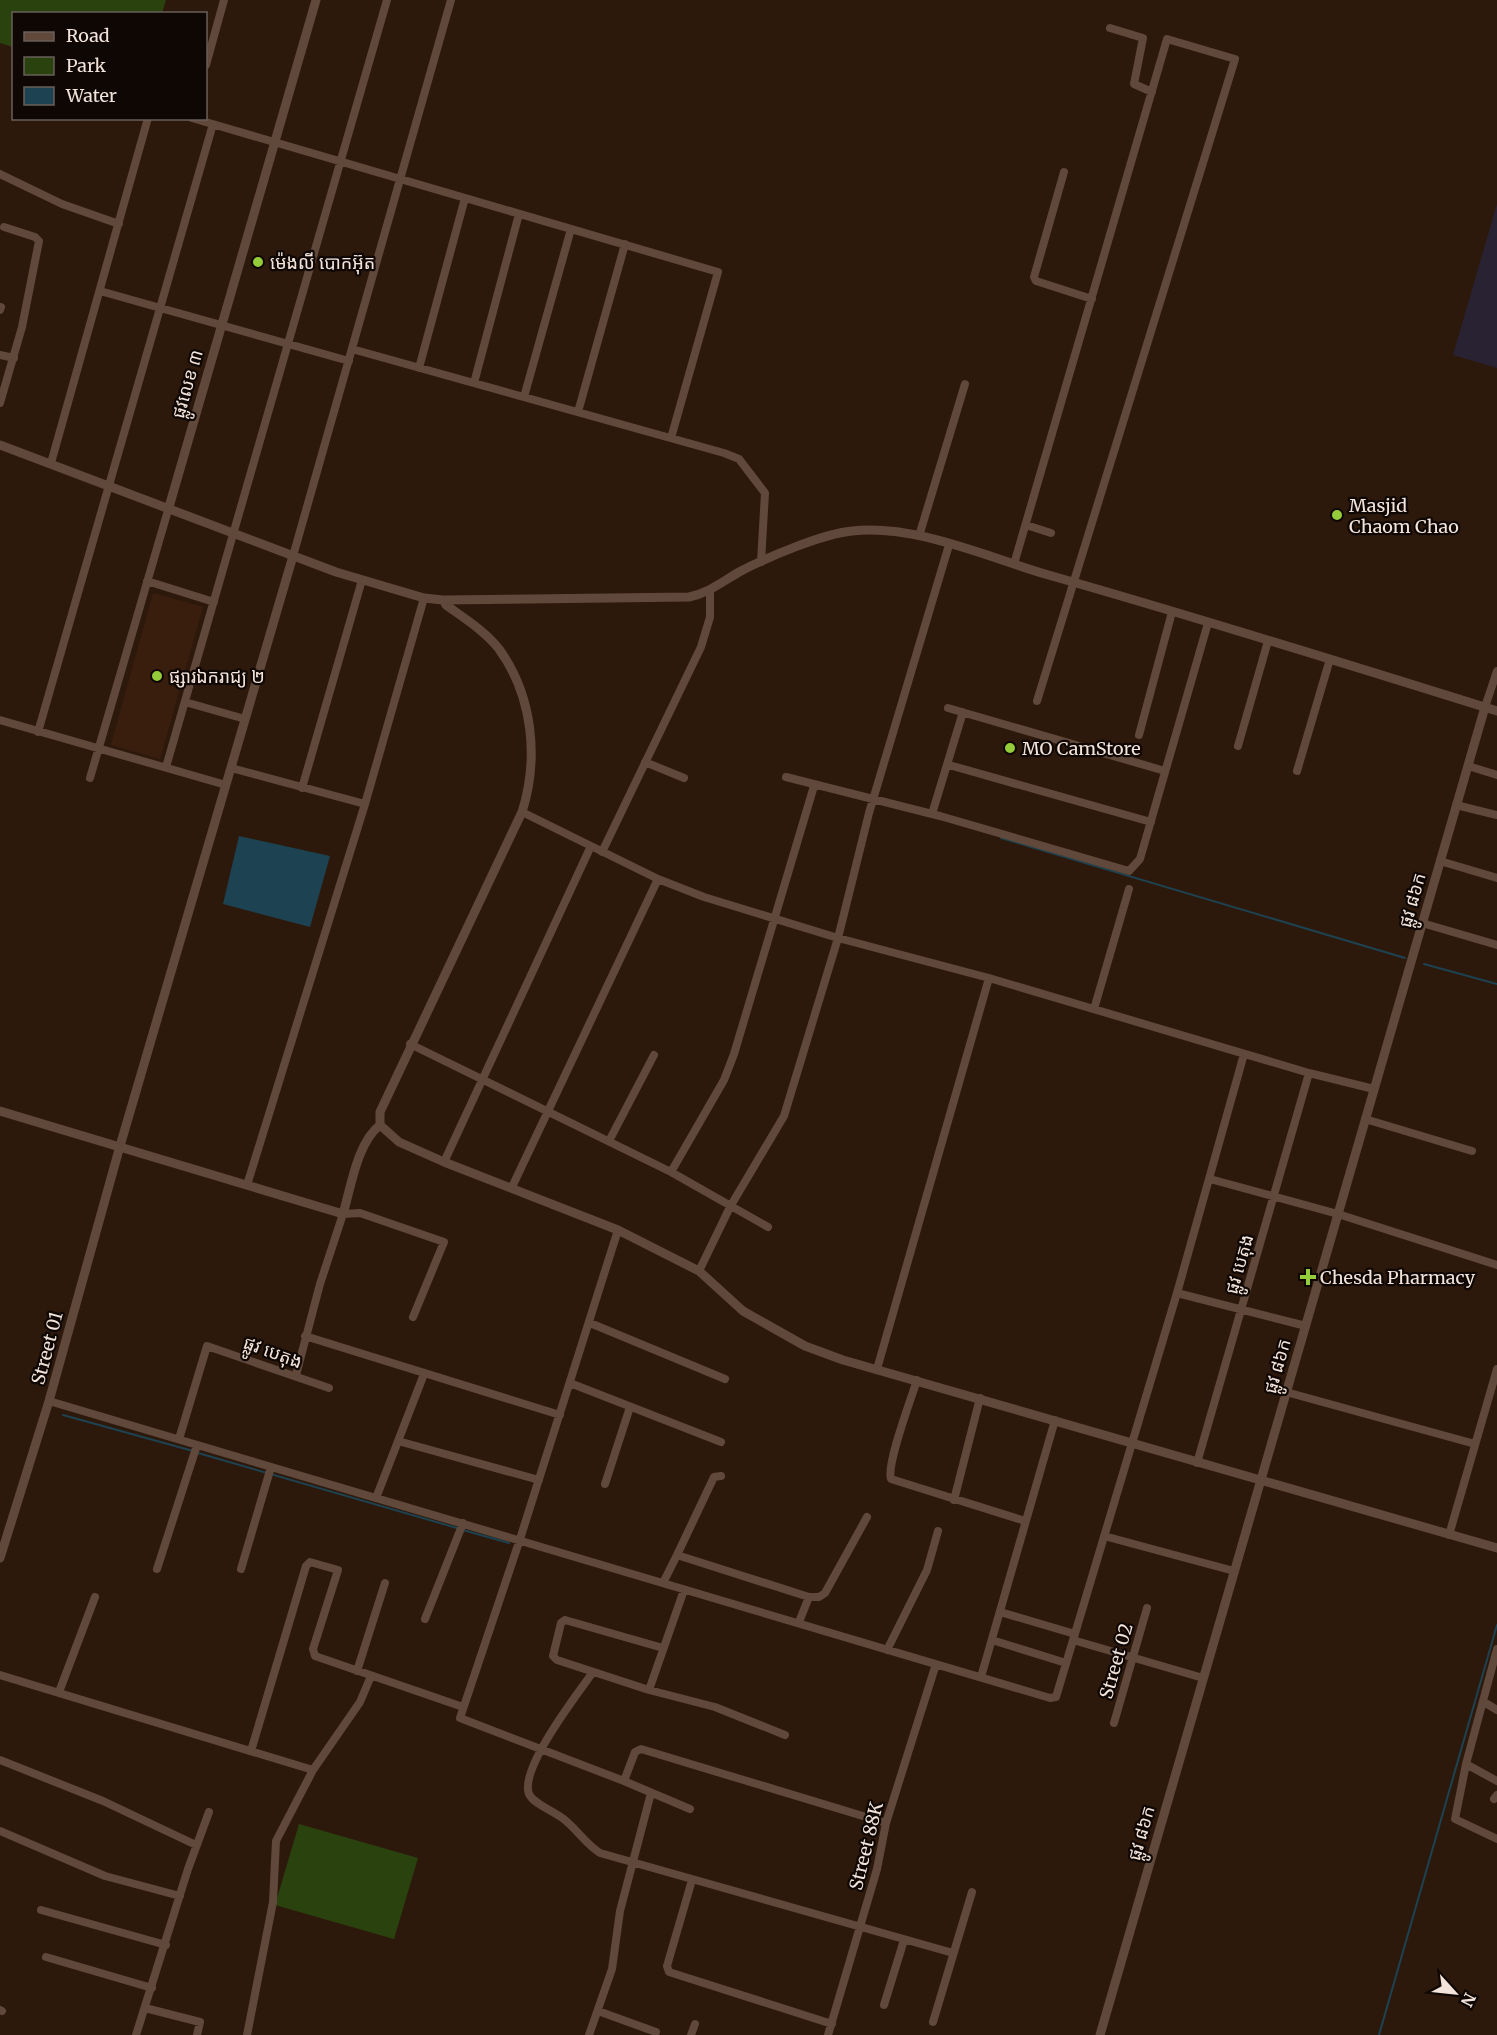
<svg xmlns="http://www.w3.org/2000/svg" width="1497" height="2035" viewBox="0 0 1497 2035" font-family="Merriweather,'Noto Sans Khmer',serif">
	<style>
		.built { fill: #391e0d }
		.industrial { fill: #292232 }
		.green { fill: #2a430e }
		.water { fill: #1d4251 }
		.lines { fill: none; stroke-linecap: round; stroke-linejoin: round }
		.stream { stroke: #1d4251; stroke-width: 2 }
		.minor { stroke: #60483a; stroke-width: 8 }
		.tertiary { stroke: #60483a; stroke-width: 9 }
		.poi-dot { fill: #95cc3a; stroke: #0f0703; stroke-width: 2 }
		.labels { text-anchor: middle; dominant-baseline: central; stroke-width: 4.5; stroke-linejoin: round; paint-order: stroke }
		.poi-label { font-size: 18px; fill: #f3e4db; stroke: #0f0703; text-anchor: start }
		.street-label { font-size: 18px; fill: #f3e4db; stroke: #0f0703 }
	</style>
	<rect width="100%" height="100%" fill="#2d190c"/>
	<path class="built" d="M153,593L203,607L160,759L111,745Z"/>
	<path class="industrial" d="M1497,204V368L1453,355Z"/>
	<path class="green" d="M0,0H166L162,13L14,14L13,47L0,43Z
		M299,1824L418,1858L394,1939L275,1905Z"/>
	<path class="water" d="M239,836L330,856L310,927L223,904Z"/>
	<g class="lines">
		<path class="stream" d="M1001,838L1405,958
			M1424,964L1497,984
			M63,1415L193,1451
			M198,1453L457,1528
			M463,1530L509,1543
			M1379,2035L1497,1625"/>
		<path class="minor" d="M1110,28L1143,38L1134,84L1152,92
			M206,65L224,0
			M192,118L718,272L671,438
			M1064,172L1034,277L1036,281L1092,299
			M0,174L62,204L119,224
			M100,291L349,361
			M0,310L1,307
			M352,349L724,453L739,459L765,493L761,562
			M0,355L14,358
			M419,368L465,198
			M474,383L519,214
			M524,397L571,229
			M0,403L22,327L39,241L35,237L4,227
			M578,412L625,244
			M51,463L148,118
			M1026,525L1051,533
			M919,536L965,384
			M293,556L451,0
			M1014,564L1167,39L1235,59L1037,701
			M147,581L214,602
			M185,702L245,719
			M1485,707L1497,671
			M948,708L1165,771
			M0,720L226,785
			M38,732L213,124
			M1139,735L1172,612
			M1238,746L1268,641
			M645,762L684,778
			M949,765L1151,822
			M1468,766L1497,775
			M166,767L387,0
			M231,768L365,804
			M1297,771L1330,659
			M786,777L940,816L1129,871L1140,859L1208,623
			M90,778L169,507
			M302,788L362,580
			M1456,805L1497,815
			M522,812L658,879L704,897L838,938L989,978L1309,1073L1374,1089
			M932,814L963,712
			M602,852L701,647L710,617V591
			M1440,861L1497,878
			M1422,923L1497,945
			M1094,1009L1129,889
			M410,1044L671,1172L768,1227
			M1365,1119L1472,1151
			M609,1141L654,1055
			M444,1162L591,846
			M671,1172L724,1080L734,1054L814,786
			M1210,1179L1338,1214L1497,1265
			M247,1185L365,804L424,598
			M512,1187L658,879
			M618,1230L520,1539L460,1718L624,1781L690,1809
			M699,1271L730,1207L784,1116L838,938L869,813L949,545
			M1177,1293L1306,1326
			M590,1323L725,1379
			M305,1336L560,1415
			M877,1369L989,978
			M296,1375L320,1284L343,1214L360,1213L444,1242L413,1317
			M917,1380C911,1399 886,1465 891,1479L1025,1521
			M570,1383L721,1442
			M1286,1392L1475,1444
			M49,1401L1050,1698L1056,1697L1177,1293L1244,1054
			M179,1439L207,1346L329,1388
			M398,1441L539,1480
			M1197,1463L1309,1073
			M605,1484L630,1407
			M376,1498L424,1374
			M954,1500L980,1398
			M1449,1535L1497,1369
			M1104,1536L1234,1571
			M677,1555L714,1477L721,1476
			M157,1569L197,1445
			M241,1569L271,1467
			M663,1583L677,1555L809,1597
			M1000,1612L1075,1634
			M425,1619L463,1523
			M799,1622L809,1597H819L825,1593L867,1517
			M992,1640L1066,1663
			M1073,1640L1203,1678
			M663,1648L565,1620L561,1623L553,1656L557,1660L649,1690L715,1707L785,1735
			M1497,1649L1466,1764L1455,1819L1497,1839
			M887,1650L927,1570L938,1531
			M357,1671L385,1583
			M593,1672C578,1693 519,1769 529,1794C534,1805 557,1812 566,1821C578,1831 586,1844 600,1853L953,1953
			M0,1675L313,1770
			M981,1677L1055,1420
			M649,1690L684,1590
			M59,1692L95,1597
			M1484,1702L1497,1710
			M1114,1723L1147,1608
			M251,1751L306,1566L310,1562L338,1570L313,1649L315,1656L463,1707
			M0,1760L103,1801L196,1845
			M1466,1764L1497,1781
			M624,1781L635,1752L641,1749L886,1823
			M1494,1799L1497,1795
			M0,1831L105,1876L180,1896
			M692,1880L667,1966L669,1972L832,2024
			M41,1910L166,1945
			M46,1957L152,1988
			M884,2005L904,1940
			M145,2008L200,2022L197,2035
			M0,2010L2,2011
			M598,2011L656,2032
			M933,2022L972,1892
			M136,2035L188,1869L209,1812
			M247,2035L273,1902L276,1841L313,1770L360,1702L371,1676
			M589,2035L612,1969L620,1911L651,1793
			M691,2035L695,2024
			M828,2035L877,1869L886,1823L936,1664"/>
		<path class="tertiary" d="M0,445L336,572L424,598L443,600L689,597C709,593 723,581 741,571C768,557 822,534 852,531C914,524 985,556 1045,574C1196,617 1347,664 1497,711
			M169,507L316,0
			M443,600L446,605C464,618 485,631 499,649C533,696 539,759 522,812L380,1112V1125L399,1142L444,1162L618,1230L699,1271L743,1311L805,1346L843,1360L1497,1548
			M0,1111L343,1214C351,1187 357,1143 380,1125
			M0,1558L49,1401L120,1146L293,556
			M1100,2035L1485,707"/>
	</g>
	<g class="poi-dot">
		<circle cx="258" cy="262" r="6"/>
		<circle cx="1337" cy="515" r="6"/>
		<circle cx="157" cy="676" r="6"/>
		<circle cx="1010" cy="748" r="6"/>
		<path d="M1305 1268h6v6h6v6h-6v6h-6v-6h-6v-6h6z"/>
	</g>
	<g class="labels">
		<g class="poi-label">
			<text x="270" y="262">ម៉េងលី បោកអ៊ុត</text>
			<text x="1349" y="505">Masjid<tspan x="1349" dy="21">Chaom Chao</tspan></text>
			<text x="169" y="676">ផ្សារឯករាជ្យ ២</text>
			<text x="1022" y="748">MO CamStore</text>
			<text x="1320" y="1277">Chesda Pharmacy</text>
		</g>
		<g class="street-label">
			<text transform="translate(187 384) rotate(-74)">ផ្លូវលេខ ៣</text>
			<text transform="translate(1412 900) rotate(-74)">ផ្លូវ ៨៦ក</text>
			<text transform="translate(1239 1264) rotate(-74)">ផ្លូវ បេតុង</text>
			<text transform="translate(47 1348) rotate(-75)">Street 01</text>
			<text transform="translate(273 1352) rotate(20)">ផ្លូវ បេតុង</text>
			<text transform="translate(1277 1366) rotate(-74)">ផ្លូវ ៨៦ក</text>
			<text transform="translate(1116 1661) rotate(-74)">Street 02</text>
			<text transform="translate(1141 1833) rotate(-74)">ផ្លូវ ៨៦ក</text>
			<text transform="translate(866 1846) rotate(-76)">Street 88K</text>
		</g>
	</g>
	<rect x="12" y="12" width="195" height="108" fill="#0f0703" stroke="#6a5f59" stroke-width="1.5"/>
	<rect x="24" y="32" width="30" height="9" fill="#60483a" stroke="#6a5f59" stroke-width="1.5"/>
	<text x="66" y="42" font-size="18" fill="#f3e4db">Road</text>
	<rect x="24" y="57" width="30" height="18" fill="#2a430e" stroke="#6a5f59" stroke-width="1.5"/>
	<text x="66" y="72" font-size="18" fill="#f3e4db">Park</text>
	<rect x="24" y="87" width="30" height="18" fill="#1d4251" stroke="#6a5f59" stroke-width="1.5"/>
	<text x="66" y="102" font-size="18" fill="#f3e4db">Water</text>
	<g transform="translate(1455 1993) rotate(117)" stroke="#0f0703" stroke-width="4.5" paint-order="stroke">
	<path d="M0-4.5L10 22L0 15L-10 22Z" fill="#f3e4db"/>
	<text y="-9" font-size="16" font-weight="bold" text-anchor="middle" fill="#f3e4db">N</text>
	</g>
</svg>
